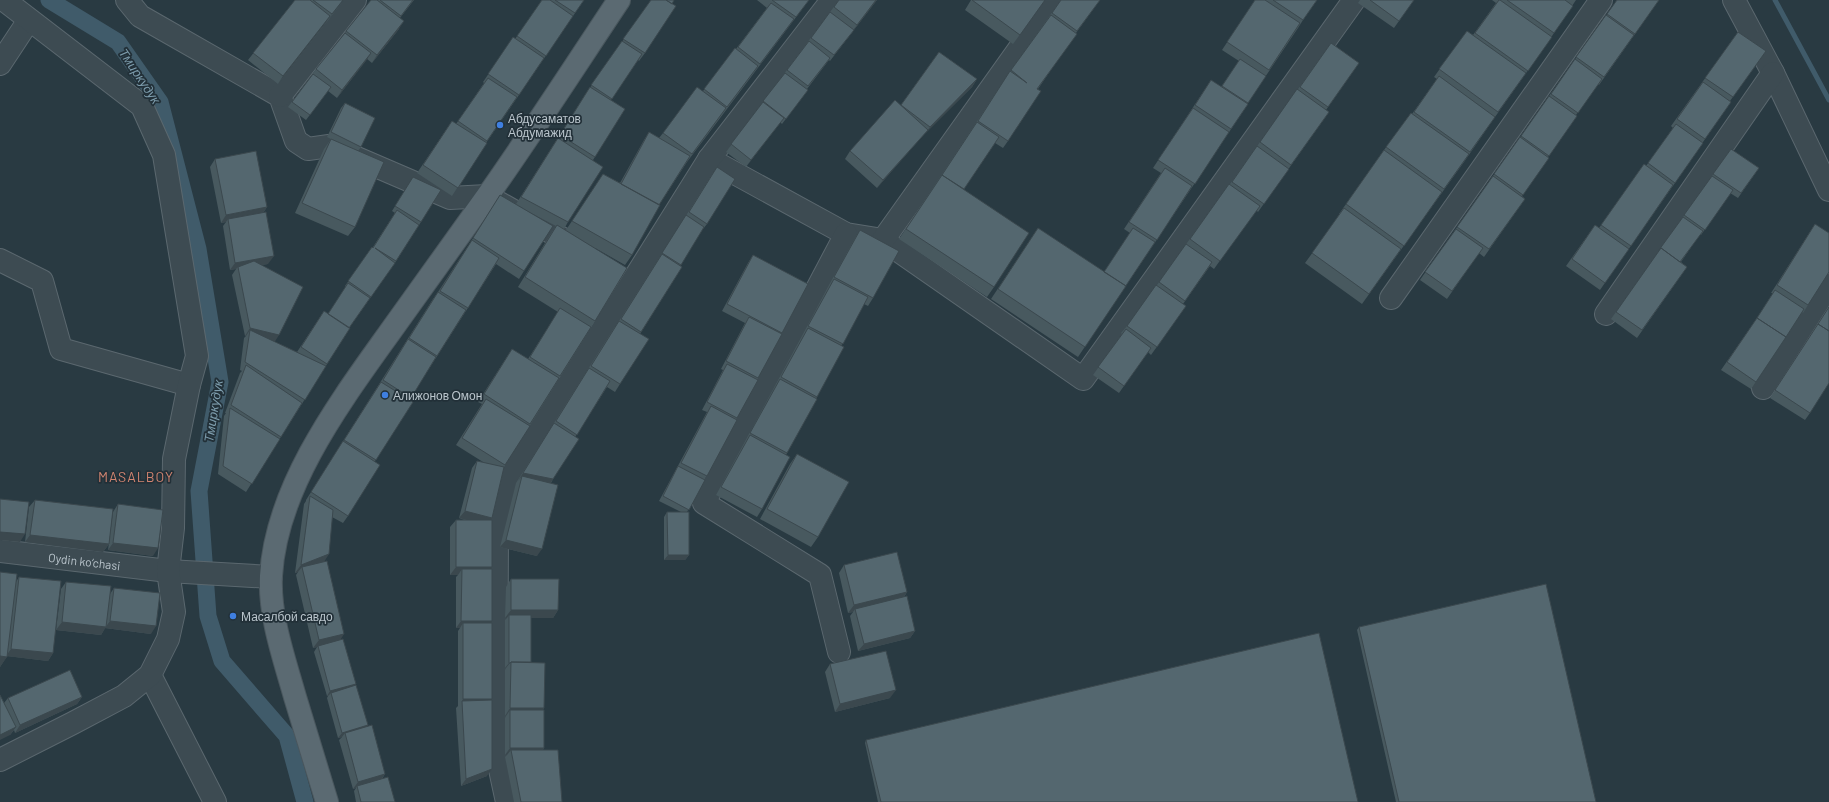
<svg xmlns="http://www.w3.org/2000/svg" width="1829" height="802" viewBox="0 0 1829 802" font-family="Barlow,sans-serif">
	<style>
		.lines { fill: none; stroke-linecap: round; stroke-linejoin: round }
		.stream { stroke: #405b6a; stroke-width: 5 }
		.canal { stroke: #405b6a; stroke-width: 17 }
		.minor-casing { stroke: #5b686f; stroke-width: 24 }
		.major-casing { stroke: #4a575e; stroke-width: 24 }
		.minor { stroke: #3d4b52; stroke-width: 22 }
		.major { stroke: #5b6a72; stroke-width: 22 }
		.wall { fill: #48595f }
		.shaded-wall { fill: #3b484e }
		.building { fill: #54676f; stroke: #3b484e }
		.shop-dot { fill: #3f7fe0; stroke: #223038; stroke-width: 1.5 }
		.labels { text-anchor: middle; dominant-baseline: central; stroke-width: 3.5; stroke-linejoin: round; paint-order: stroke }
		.poi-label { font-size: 12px; fill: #bac5cc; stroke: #223038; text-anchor: start }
		.street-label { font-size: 12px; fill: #bac5cc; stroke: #223038 }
		.water-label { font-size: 13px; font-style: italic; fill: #7d9cac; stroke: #223038 }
		.quarter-label { font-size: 14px; letter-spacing: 1px; fill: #d18470; stroke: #223038 }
	</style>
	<rect width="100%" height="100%" fill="#293a42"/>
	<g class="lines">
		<path class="stream" d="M1775,0L1829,100"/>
		<path class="canal" d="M49,0L118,42L160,102L198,249L220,382L199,491L208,616L222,661L287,736L305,802"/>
		<defs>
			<g id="minor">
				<path d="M127,0L140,16L280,96L296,141L308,149L329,146L450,198L487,196L577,247"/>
				<path d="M1734,0L1773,73L1829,190"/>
				<path d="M0,64L29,20"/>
				<path d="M280,96L355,0"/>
				<path d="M709,159L846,234L883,240L1083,379L1354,0"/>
				<path d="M883,240L1054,0"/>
				<path d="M0,260L42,281L61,349L189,385"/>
				<path d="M1391,298L1601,0"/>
				<path d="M1606,314L1773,73"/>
				<path d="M1763,388L1829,285"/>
				<path id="s1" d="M0,551L168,571L271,577"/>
				<path d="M839,652L820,575L704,503L846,234"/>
				<path d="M150,675L215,802"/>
				<path d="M0,760L73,723L124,696L150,675L168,639L174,612L168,571L173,528L174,459L189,385L197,356L164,155L142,106L4,0"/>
				<path d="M507,802L496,751L497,534L512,474L709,159L832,0"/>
			</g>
			<path id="major" d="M327,802C316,767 306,732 295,697C284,658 269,616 271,576C276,487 340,402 390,332C422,287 454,243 486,198C532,133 575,66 619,0"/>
		</defs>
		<use href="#minor" class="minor-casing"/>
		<use href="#major" class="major-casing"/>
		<use href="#minor" class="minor"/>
		<use href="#major" class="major"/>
	</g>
	<path class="wall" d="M295,0H344L278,84L248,60Z
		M371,0H414L400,18L399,29L372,63L367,59L337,98L328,91L306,120L288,107L316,69Z
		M542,0H584L486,143L452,196L417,173L452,121L456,124L484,83L483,82L508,45L515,39Z
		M651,0L672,4L645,53L639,61L638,60L611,100L625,109L593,160L568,222L564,229L566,230L603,174L620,183L644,140L649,132L659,138L663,133L703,91L735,48L736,49L767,8L757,0H809L687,162L659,205L632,255L625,265L595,248V321L504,467L492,518L490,520L492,567L490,569L491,700L487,776L461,786L456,708L458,706V631L460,628H456V577L458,575H450V527L456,520H464L459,518L472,468L477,461L483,462L456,445L482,404L478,402L512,349L528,359L558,312L518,287L550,235L556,226L527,211L524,271L519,279L496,264L409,400L413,402L375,461L348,516L343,523L332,517L323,562L341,640L354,686L368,725L367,726L385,774L382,779L395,802H356L354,791L356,788L353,789L339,740L342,737L338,738L327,698L328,696H327L314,652L317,647L313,648L296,575L298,572L295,573L304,504L306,501V500L376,389L433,299L438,292L468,246L495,203L500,195L516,204L585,95Z
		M839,0H877L830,61L829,60L807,89L808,90L804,95L782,124L780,122L746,167L726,152Z
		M971,0H1045L1013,44L965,10Z
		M1061,0H1100L1076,33L1038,89L1008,141L1003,148L995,143L964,189L994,287L987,297L899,239L1011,70Z
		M1255,0H1317L1303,20L1298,28L1247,104H1248L1078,357L991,299L1038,228L1104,272L1130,233L1124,229L1161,173L1153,168L1211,80L1221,87L1239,61L1222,50Z
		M1360,0H1414L1394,28L1358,3Z
		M1492,0H1576L1546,45L1495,117L1464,162L1362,304L1305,263L1340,215L1339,214L1384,150L1411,113L1412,114L1437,79L1434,77L1467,31L1473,35L1496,3Z
		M1617,0H1659L1599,85L1598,84L1576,115L1577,116L1548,157L1522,196L1525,199L1484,257L1479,253L1447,299L1420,280L1549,96Z
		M1738,32L1766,51L1730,101L1731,102L1703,142V143L1600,290L1566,266L1595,225L1599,228L1644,164L1646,166L1673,128L1671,126Z
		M1331,43L1359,63L1326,110L1329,112L1258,212L1256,210L1214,269L1210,266L1183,304L1186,306L1151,355L1148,352L1119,393L1093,375L1122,334L1121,333L1127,326L1157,285L1229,184H1230Z
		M939,52L977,79L972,87L924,134L877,188L845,159L850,151L901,105Z
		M345,103L361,147L358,151L355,227L348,236L295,213L324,149L331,139L327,137L341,108Z
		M1731,149L1759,168L1738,198L1730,193L1701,235L1700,234L1681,262L1687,267L1637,338L1611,319Z
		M215,159L267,207L263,213L268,264L261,265L275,342L297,352L324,311L328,314L346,287L345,286L372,247H373L395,213L392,211L413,177L421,222L395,263L349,328H350L246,492L218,474L224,416L226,413H225L240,373L242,371L240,370L244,338L246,336H245L232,275L236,269L230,270L223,226L226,222L221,223L210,167Z
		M717,167L707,224L703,229L680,265L682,267L640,334L620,384L615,392L607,387L575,437L551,483L537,556L500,547L516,483L614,328L619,321Z
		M1815,224L1808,305L1803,313L1802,312L1786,337L1751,389L1721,370L1757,318L1773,293H1771Z
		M860,230L873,298L868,306L864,304L841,346L816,399H817L786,455L762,509L757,517L716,495L803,334L829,285L855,238Z
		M753,255L808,284L757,380L687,512L689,555L685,560H664V517L667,512H681L659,501L707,412L702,410L723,370L721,369L745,323L722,311L748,263Z
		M1818,324L1810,413L1805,420L1770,398Z
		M797,454L818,537L811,547L760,519L790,464Z
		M35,500L109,544L103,552L25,542L29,507Z
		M118,504L153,556L108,550L113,512Z
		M844,565L907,592L904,597L915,631L910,638L858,651L850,616L853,612L848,613L839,573Z
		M0,572L16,582L19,577L53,653L48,661L7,656L0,667Z
		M511,579L558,610L553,618H531V662L544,708L543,710L544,748L543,750L562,802H514L505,757L507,755H505V718L506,716H505V670L506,668H505V620L507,618H505L506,587Z
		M66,582L110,594L114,588L151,634L105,628L101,635L56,630L61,589Z
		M1359,627L1596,802H1396L1357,630Z
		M830,664L890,698L835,712L825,672Z
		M82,697L77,704L15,733L14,730L10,735L4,703L8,698Z
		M866,740L1358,802H878L865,743Z"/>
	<path class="shaded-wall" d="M343,0H344L326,22L332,14Z
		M876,0H877L830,61L857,25Z
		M330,16L325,24L278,84L283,76Z
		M404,21L399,29L372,63L377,55Z
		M371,53L366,61L337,98L342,90Z
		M977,79L972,87L925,134L930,127Z
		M784,118L778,126L746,167L751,160Z
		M928,130L922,137L877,188L883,180Z
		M267,207L262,214L228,219L226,222L221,223L226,215Z
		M274,256L268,264L238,269V267L236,269L230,270L235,263Z
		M250,328L279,335L274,343L250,330L246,336H245Z
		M523,473L553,479L548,487L522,476L518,481Z
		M465,511L492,518L487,525L459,518Z
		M0,532L25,534L20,542L0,540Z
		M30,535L109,544L103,552L25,542Z
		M506,540L542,549L537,556L500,547Z
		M113,543L158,548L153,556L108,550Z
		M329,554L324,562L302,567L298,572L295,573L301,565Z
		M668,555H689L685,560H664Z
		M456,567H492L487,575L462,569L458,575H450Z
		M907,592L902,600L855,609L853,612L848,613L854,605Z
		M511,610H558L553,618H509V615L507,618H505Z
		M110,621L156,626L151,634L105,628Z
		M461,621H492L487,629L463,623L460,628H456Z
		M62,622L106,627L101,635L56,630Z
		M915,631L910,638L858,651L864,644Z
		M344,634L339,642L313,648L319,640Z
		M11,649L53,653L48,661L6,656Z
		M0,656L7,657L0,667Z
		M509,663H510L506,668H505Z
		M356,684L352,689L331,693L328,696H327L330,691Z
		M896,690L890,698L835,712L840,704Z
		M82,697L77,704L15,733L20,725Z
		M463,699H492L487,707L462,701Z
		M510,708H544L539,716L510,710L506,716H505Z
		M368,725L364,730L345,733L342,737L338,738L342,733Z
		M16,727L10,735L0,740V735Z
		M510,748H544L539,755L511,750L507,755H505Z
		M492,769L487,776L461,786L466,779Z
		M385,774L380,781L357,786L356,788L353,789L358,782Z"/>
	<path class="building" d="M295,0H310L330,16L283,76L253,53Z
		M313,0H343L332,14Z
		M371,0H377L404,21L377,55L346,31Z
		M380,0H413L401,16Z
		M542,0H550L573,16L546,56L517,36Z
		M555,0H584L575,13Z
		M651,0H666L676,6L645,53L623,39Z
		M666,0H674L672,4Z
		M772,0H809L796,17Z
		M839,0H876L857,25L834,7Z
		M972,0H1045L1020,35Z
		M1061,0H1100L1077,31L1052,13Z
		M1255,0H1265L1300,23L1269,70L1227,42Z
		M1273,0H1317L1303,20Z
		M1370,0H1414L1399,21Z
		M1499,0H1500L1552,37L1528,71L1475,33Z
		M1507,0H1565L1573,6L1554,33Z
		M1617,0H1659L1635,34L1607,14Z
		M771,3L794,19L760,64L738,47Z
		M830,12L854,30L834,55L811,38Z
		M1051,15L1077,34L1037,89L1041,91L1008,141L978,121L1010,71L1027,83L1011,70Z
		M1606,15L1634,35L1604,77L1576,57Z
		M1467,31L1526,73L1498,112L1439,69Z
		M1738,32L1766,51L1733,97L1705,78Z
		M345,33L371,53L342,90L316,69Z
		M513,37L544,58L519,95L488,74Z
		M622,41L642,54L612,99L591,85Z
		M809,41L830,58L808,86L787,70Z
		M1331,43L1359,63L1328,107L1300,87Z
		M735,48L758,66L727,107L704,89Z
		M939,52L977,79L930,127L901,105Z
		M1240,59L1266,76L1248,103L1222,86Z
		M1575,59L1602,79L1578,113L1551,94Z
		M785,73L808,90L786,119L763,101Z
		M313,74L331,87L310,115L292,102Z
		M1439,76L1495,117L1470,152L1414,112Z
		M488,78L517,97L487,141L458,121Z
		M1211,80L1248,104L1231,129L1195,105Z
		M1703,82L1731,102L1705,139L1677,119Z
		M590,87L625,109L595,157L560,135Z
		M697,87L726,108L692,154L663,133Z
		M1297,89L1329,112L1291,165L1260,142Z
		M1549,96L1577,116L1549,156L1521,136Z
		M895,100L928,130L883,180L850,151Z
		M763,102L784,118L751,160L731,144Z
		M345,103L375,118L361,147L331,132Z
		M1193,108L1229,132L1195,184L1158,160Z
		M1411,113L1469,154L1444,189L1386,147Z
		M452,121L487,143L458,188L423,165Z
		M977,122L999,137L964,189L942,175Z
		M1676,124L1703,143L1675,183L1648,163Z
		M649,132L690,156L659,205L621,184Z
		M1520,137L1549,158L1523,195L1494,174Z
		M558,138L603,167L568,222L521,197Z
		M331,139L384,162L355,227L302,203Z
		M1257,146L1289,169L1264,204L1232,182Z
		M1731,149L1759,168L1741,193L1713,174Z
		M1384,150L1442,192L1404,246L1346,204Z
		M256,151L267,207L226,215L215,159Z
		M1644,164L1673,185L1631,246L1601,225Z
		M717,167L735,179L707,224L689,212Z
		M1165,168L1192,186L1157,240L1129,222Z
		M603,174L660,205L632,255L572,221Z
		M942,175L1029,233L994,287L906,229Z
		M1493,176L1525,199L1489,249L1457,227Z
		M1712,176L1733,190L1705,230L1684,215Z
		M413,177L441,190L421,222L395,206Z
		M1229,184L1260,206L1220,261L1190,239Z
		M500,195L553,226L524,271L473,238Z
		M1344,208L1401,249L1369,294L1312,253Z
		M397,210L419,225L396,261L375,248L395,263L371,297L348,281L372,247L373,248Z
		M266,212L274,256L235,263L228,219Z
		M686,215L704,227L681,265L662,253Z
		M1683,217L1703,231L1680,262L1661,248L1659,250Z
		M1815,224L1829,233V272L1808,305L1777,285Z
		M557,225L627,268L595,321L525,277Z
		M1595,225L1629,249L1605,283L1572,259Z
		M1038,228L1126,286L1085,347L998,289Z
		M1133,228L1155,242L1125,287L1126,286L1104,272Z
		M1456,229L1483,248L1452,291L1425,272Z
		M860,230L899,251L873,298L834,277Z
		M472,240L499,258L468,308L440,291Z
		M1186,244L1212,262L1185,301L1159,282Z
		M1661,248L1687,267L1642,330L1616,312Z
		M662,254L682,267L641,332L621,319Z
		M753,255L808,284L782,333L727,304Z
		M254,261L303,287L279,335L250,328L238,267Z
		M834,279L868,297L843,344L808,326Z
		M348,283L370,298L349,328L328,314Z
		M1156,285L1186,306L1157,347L1127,326Z
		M1775,290L1804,309L1786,337L1757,318Z
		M438,292L466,310L437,356L409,338Z
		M1829,307V331L1818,324Z
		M560,308L591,327L560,376L530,357Z
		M324,311L350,328L327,364L301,347Z
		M749,317L782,334L758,378L726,361Z
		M1757,318L1786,337L1756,382L1727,362Z
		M619,321L649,339L620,384L591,366Z
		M1818,324L1829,331V383L1810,413L1775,390Z
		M808,328L844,347L817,397L781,377Z
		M1126,329L1151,348L1124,386L1098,367Z
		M250,330L326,366L305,400L245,362Z
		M408,339L436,357L411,398L383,380Z
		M512,349L559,378L530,424L484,394Z
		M727,364L758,380L737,418L707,402Z
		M246,365L302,403L281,437L231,405Z
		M589,368L610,381L577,435L556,421Z
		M780,379L817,399L787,453L750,433Z
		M381,382L413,402L376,460L344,440Z
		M486,399L530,426L505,465L462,438Z
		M711,406L737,420L707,476L681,463Z
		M230,408L280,439L252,484L223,466Z
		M554,423L579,439L553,479L523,473Z
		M750,435L790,457L762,509L721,487Z
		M343,441L380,465L348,516L311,492Z
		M797,454L849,482L818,537L767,509Z
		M477,461L504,467L492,518L465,511Z
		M678,466L705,480L689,510L663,496Z
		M522,476L558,485L542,549L506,540Z
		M310,496L333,510L329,554L301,565Z
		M0,499L29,502L25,534L0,532Z
		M35,500L113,509L109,544L30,535Z
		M118,504L163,510L158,548L113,543Z
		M667,512H689V555H668Z
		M456,520H492V567H456Z
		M897,552L907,592L854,605L844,565Z
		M327,561L344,634L319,640L302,567Z
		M462,569H492V621H461Z
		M0,572L17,574L7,657L0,656Z
		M19,577L61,581L53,653L11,649Z
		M511,579H559L558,610H511Z
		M66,582L111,586L106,627L62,622Z
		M1546,584L1596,802H1399L1359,627Z
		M114,588L160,593L156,626L110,621Z
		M907,596L915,631L864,644L855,609Z
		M509,615H531V662H511L510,663H509Z
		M463,623H492V699H463Z
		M1319,633L1358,802H881L866,740Z
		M343,639L356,684L330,691L318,646Z
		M886,651L896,690L840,704L830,664Z
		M511,662L545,663L544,708H510Z
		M70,670L82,697L20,725L8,698Z
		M356,685L368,725L342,733L331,693Z
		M0,695L16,727L0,735Z
		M492,700V769L466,779L462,701Z
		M510,710H544V748H510Z
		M372,725L385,774L358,782L345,733Z
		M511,750H558L562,802H521Z
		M388,777L395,802H361L357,786Z"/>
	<g class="shop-dot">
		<circle cx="500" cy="125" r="4"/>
		<circle cx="385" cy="395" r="4"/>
		<circle cx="233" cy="616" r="4"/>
	</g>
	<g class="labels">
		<g class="poi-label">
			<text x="508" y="118">Абдусаматов<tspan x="508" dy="14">Абдумажид</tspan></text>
			<text x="393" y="395">Алижонов Омон</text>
			<text x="241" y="616">Масалбой савдо</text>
		</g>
		<g class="street-label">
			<text stroke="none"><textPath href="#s1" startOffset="85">Oydin ko‘chasi</textPath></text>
		</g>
		<g class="water-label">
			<text transform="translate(140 76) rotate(56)">Тмиркудук</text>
			<text transform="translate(213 411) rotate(-81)">Тмиркудук</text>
		</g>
		<g class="quarter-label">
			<text x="136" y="476">MASALBOY</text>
		</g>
	</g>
</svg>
